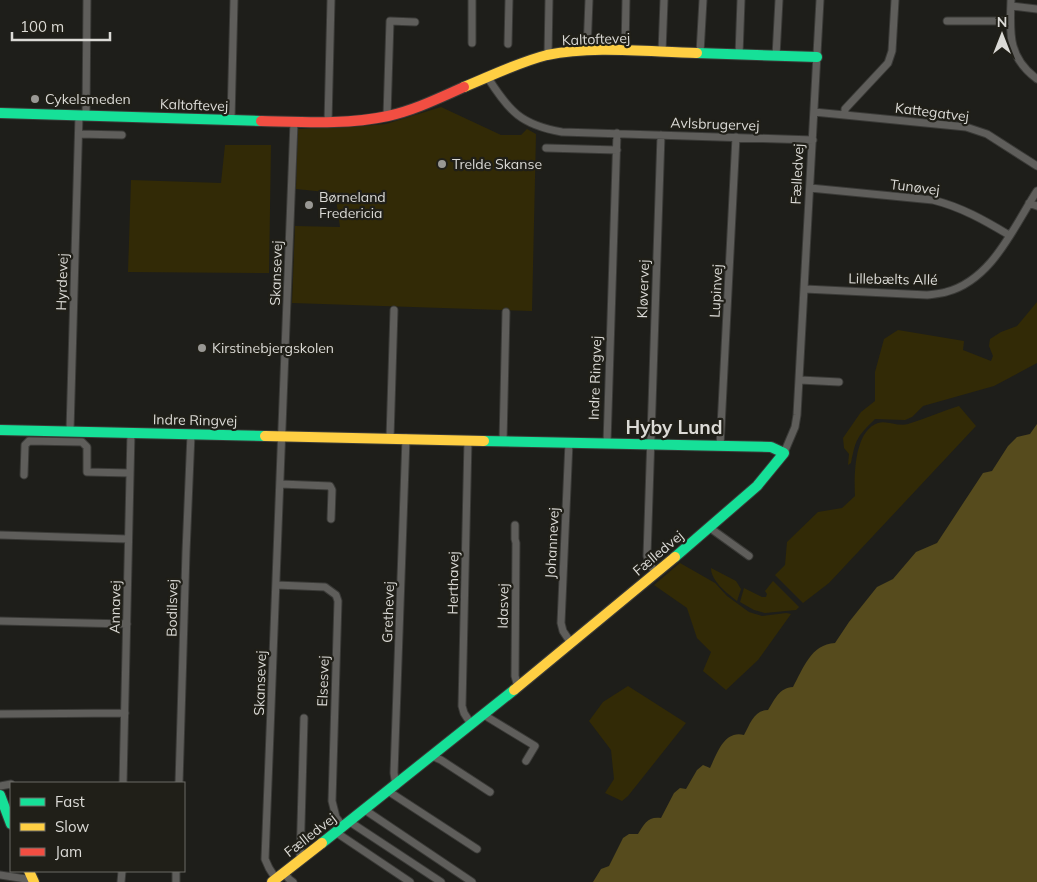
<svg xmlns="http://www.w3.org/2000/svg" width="1037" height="882" viewBox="0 0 1037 882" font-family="Mulish,sans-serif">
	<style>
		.green { fill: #322a06 }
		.water { fill: #564b1d }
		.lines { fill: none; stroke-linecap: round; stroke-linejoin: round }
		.street-casing { stroke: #3a3a37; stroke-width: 9 }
		.fast-casing { stroke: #3a3a37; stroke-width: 12 }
		.slow-casing { stroke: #3a3a37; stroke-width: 12 }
		.jam-casing { stroke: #3a3a37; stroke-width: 12 }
		.street { stroke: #5f5e5b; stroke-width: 7 }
		.fast { stroke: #16e098; stroke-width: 10 }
		.slow { stroke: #ffcf43; stroke-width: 10 }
		.jam { stroke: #f24e42; stroke-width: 10 }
		.poi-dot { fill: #999894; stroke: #201f18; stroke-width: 2 }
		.labels { text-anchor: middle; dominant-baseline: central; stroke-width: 4.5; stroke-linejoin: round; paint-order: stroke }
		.street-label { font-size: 14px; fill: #dbdad6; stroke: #201f18 }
		.poi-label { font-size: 14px; fill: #dbdad6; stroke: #201f18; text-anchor: start }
		.district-label { font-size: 19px; font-weight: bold; fill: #dbdad6; stroke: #201f18 }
	</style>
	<rect width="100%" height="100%" fill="#1e1e1a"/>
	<path class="green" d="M441,107L501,135H521L527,129L536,134L532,311L292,303L295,226L340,227L335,193L296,189L298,129L350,127L386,124Z
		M225,145H271L269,273L128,272L131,180L221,183Z
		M1037,302V363L994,386L923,406L912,417L905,420L875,419C857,437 856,438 851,463L848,465L849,454L844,448L843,438L861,412L875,401V372L884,339L898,330L964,341L963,350L991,361L993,356L989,346L990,339L1001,332L1017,326Z
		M959,406L976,426L829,583L803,603L775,575L785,565L787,542L818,512L842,508L855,496C854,476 854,431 878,423C887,420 898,427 908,424C925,419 942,411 959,406Z
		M680,563L715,583L727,596L749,612L762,616L786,613L791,614L758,660L726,690L703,671L711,652L697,638L687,608L654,585Z
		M711,568L736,581L741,589L737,601C727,593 711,581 711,568Z
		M773,581L799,607L796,610L765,613L754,610L740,602L744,588L762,597H766L767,594L765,591Z
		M628,686L686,723L628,796L622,801L605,793L614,779L611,750L589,721L603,702Z"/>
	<path class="water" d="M1037,424V882H593L601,869L609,866L623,838L629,834H638C644,824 648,816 661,818L674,793L680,788L686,789L697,770L703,765L710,768C717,754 724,730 744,735C750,724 754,710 768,710C775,699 779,688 793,687C803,669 811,644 835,643L849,622L877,587L893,579L916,552L937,543L983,473L992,471L1008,446L1017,437L1030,434Z"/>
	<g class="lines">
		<defs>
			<path id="street" d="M1011,0C1010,32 1007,57 1037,79
				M1011,6L1037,9
				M947,21H1010
				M472,43V0
				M508,44L509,0
				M587,50L589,0
				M625,51L626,0
				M662,52L664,0
				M700,53L703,0
				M548,55L549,0
				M739,55L741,0
				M776,56L779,0
				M488,78C509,111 521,125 562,132L813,140
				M814,112L966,127L987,134L1037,166
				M86,115L87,0
				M845,115V109L888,63L892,51L895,0
				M387,116L390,21L415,22
				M231,120L234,0
				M328,123L331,0
				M79,134L122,135
				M546,148L617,150
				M810,188L933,200C961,207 984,220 1009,235
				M1029,203L1037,206
				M805,289L927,295C933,294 940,294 946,292C992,280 1013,228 1037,191
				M800,380L839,382
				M70,431L79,115
				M390,438L394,310
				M468,440L462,706L464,713L471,724
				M503,441L506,312
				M569,442L561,623L563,631L571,643
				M607,443L617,133
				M720,446L736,137
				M784,453L795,427L797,415L820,0
				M24,475L25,445L29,441L82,442L87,447V472L130,473
				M280,484L330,486L332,490L331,519
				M515,525V539L516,543L515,676L518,687
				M710,528L749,556
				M0,535L128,539
				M656,573L649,563L647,556L661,135
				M276,585L325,587L336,595L338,601L332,801L336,817L343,827
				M0,621L127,624
				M0,714L125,713
				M484,715L535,746L526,761
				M432,756L441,760L490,792
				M123,783L131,432
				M179,783L186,552L191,434
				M0,786L11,784
				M396,786L394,773L406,438
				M388,791L477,849
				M365,810L472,882
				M350,822L441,882
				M337,833L410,882
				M300,861L304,718
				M284,873L289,879L293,882
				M0,875L26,879L32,877
				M276,879L269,868L265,859L294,122
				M121,882L122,871
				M176,882V871"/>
			<path id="fast" d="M697,53L817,57
				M0,113L261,121
				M0,430L265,436
				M484,441L771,447L784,453L757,486L675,557
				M0,795L11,824
				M322,843L514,690"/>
			<path id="slow" d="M464,87C491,76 519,62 547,55C593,45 650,52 697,53
				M265,436L484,441
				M514,690L675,557
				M29,871L34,882
				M272,882L322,843"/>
			<path id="jam" d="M261,121C303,122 346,125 388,116C415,110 439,98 464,87"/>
		</defs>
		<use href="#street" class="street-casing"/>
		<use href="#fast" class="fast-casing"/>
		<use href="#slow" class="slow-casing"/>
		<use href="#jam" class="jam-casing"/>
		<use href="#street" class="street"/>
		<use href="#fast" class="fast"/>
		<use href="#slow" class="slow"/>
		<use href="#jam" class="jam"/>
	</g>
	<g class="poi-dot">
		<circle cx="35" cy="99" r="5"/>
		<circle cx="442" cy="164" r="5"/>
		<circle cx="309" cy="205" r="5"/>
		<circle cx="202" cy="348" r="5"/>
	</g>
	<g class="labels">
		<g class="street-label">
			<text transform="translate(596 39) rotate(-2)">Kaltoftevej</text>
			<text transform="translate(194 105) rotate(2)">Kaltoftevej</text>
			<text transform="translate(932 112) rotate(7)">Kattegatvej</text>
			<text transform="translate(715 124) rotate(2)">Avlsbrugervej</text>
			<text transform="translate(797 174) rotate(-87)">Fælledvej</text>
			<text transform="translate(915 187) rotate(7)">Tunøvej</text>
			<text transform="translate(276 273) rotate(-88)">Skansevej</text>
			<text transform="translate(893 279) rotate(1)">Lillebælts Allé</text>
			<text transform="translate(62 282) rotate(-88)">Hyrdevej</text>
			<text transform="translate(643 289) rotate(-88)">Kløvervej</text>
			<text transform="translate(716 291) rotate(-87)">Lupinvej</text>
			<text transform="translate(595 378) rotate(-88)">Indre Ringvej</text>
			<text transform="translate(195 420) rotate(1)">Indre Ringvej</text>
			<text transform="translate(552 543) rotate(-87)">Johannevej</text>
			<text transform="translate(658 553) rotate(-40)">Fælledvej</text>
			<text transform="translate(453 583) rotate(-89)">Herthavej</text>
			<text transform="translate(503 606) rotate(-89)">Idasvej</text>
			<text transform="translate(115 607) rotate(-89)">Annavej</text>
			<text transform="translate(172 608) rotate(-89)">Bodilsvej</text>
			<text transform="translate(388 612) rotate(-88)">Grethevej</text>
			<text transform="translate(323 681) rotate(-88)">Elsesvej</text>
			<text transform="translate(260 683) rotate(-88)">Skansevej</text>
			<text transform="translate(310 835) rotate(-38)">Fælledvej</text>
		</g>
		<g class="poi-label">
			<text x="45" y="99">Cykelsmeden</text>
			<text x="452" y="164">Trelde Skanse</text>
			<text x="319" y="197">Børneland<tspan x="319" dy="16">Fredericia</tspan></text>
			<text x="212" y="348">Kirstinebjergskolen</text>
		</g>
		<g class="district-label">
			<text x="674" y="427">Hyby Lund</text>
		</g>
	</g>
	<rect x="10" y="782" width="175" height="90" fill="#201f18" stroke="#6b6a64"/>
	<rect x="20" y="798" width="25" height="8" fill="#16e098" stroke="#6b6a64"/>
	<text x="55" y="807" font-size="15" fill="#dbdad6">Fast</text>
	<rect x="20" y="823" width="25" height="8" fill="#ffcf43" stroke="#6b6a64"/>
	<text x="55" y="832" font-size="15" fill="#dbdad6">Slow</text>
	<rect x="20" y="848" width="25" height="8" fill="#f24e42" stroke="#6b6a64"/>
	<text x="55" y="857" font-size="15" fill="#dbdad6">Jam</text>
	<g transform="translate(1002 35)" stroke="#201f18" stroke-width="4" paint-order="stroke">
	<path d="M0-4L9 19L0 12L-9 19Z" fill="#dbdad6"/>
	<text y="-8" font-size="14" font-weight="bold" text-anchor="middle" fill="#dbdad6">N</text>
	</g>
	<path d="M12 32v8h98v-8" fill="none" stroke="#dbdad6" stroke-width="2.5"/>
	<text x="20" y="32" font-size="15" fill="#dbdad6" stroke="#201f18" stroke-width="4" paint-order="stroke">100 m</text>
</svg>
